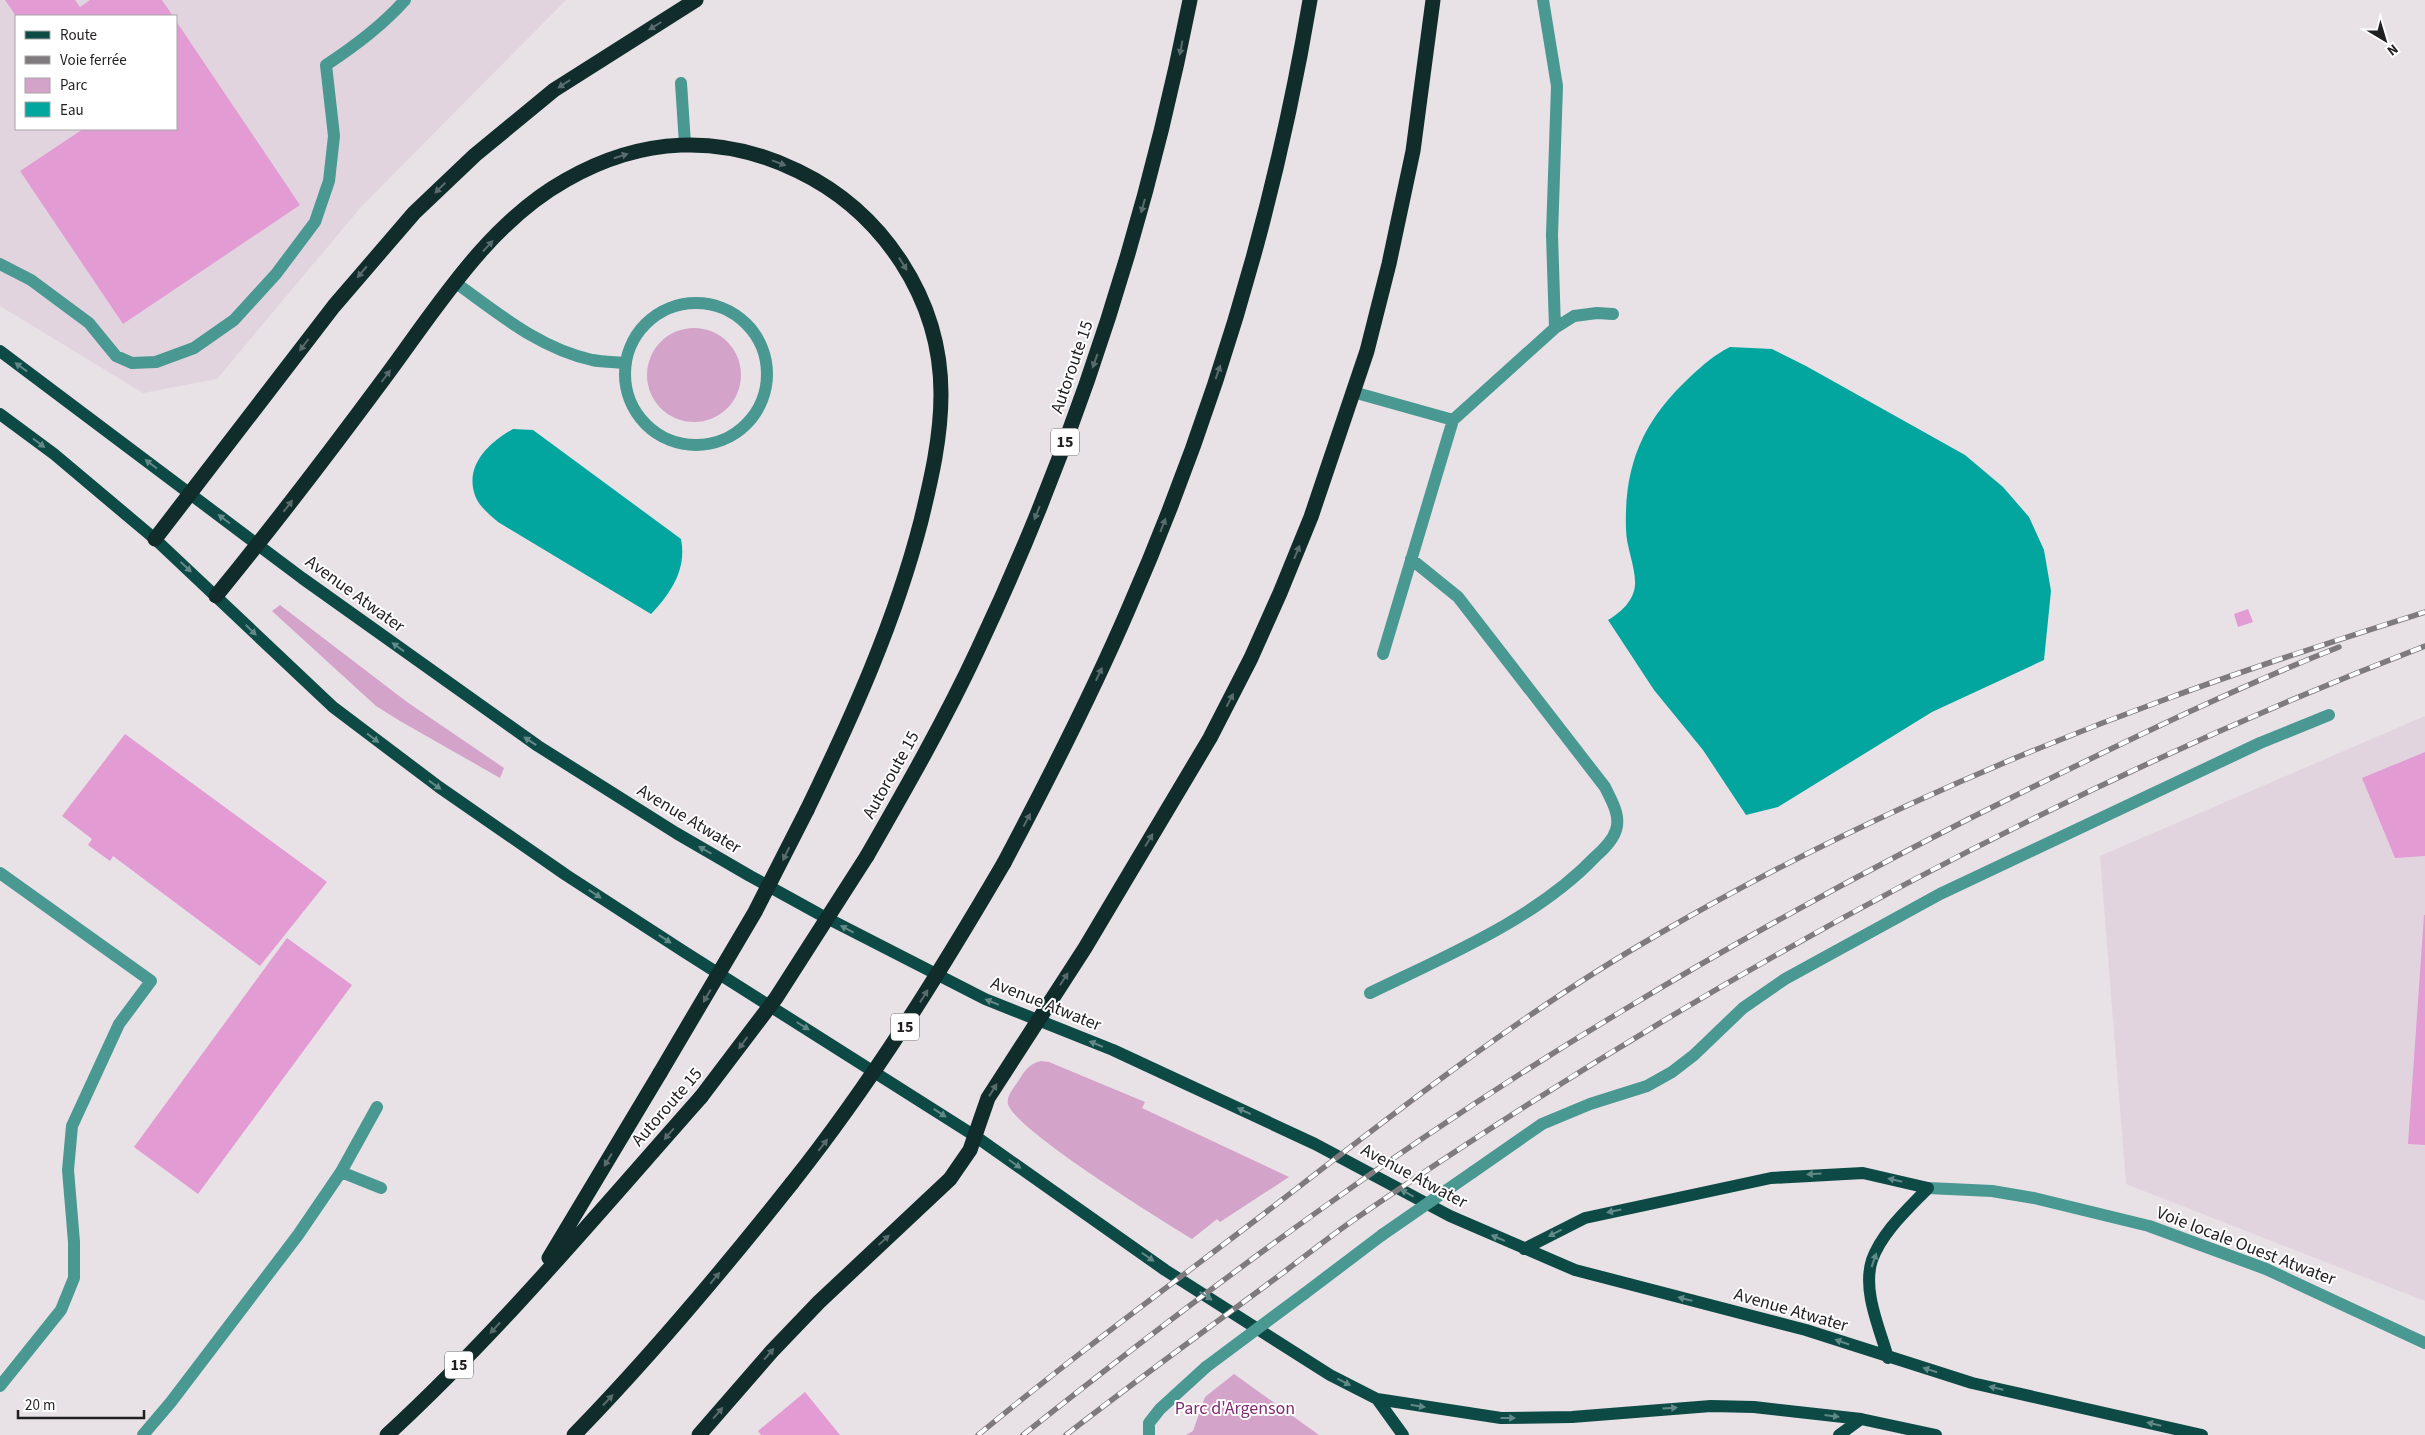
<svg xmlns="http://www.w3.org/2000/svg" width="2425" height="1435" viewBox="0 0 2425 1435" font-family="'Source Sans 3',sans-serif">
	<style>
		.built { fill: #e2d4df; fill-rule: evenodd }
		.green { fill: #d4a3ca }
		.water { fill: #03a69e }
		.building { fill: #e39bd4 }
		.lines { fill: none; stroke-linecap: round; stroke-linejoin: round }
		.minor { stroke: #499892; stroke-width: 12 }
		.major { stroke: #0d4a46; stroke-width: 12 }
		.highway { stroke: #112d2b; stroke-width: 15 }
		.rail-casing { stroke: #7f7a7e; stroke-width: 5.5 }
		.rail { stroke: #fff; stroke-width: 4; stroke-dasharray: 11; stroke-linecap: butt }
		.minor-bridge { stroke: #499892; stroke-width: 12 }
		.highway-bridge { stroke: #112d2b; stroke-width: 15 }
		.oneway { fill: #586c6b }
		.oneway2 { fill: #628987 }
		.labels { text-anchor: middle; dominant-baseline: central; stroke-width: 4; stroke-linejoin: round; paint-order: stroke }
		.shield { fill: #fff; stroke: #646264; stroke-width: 1 }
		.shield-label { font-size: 16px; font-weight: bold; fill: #221f21 }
		.street-label { font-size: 18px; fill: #221f21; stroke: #fff }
		.park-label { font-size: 18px; fill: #802d73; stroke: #fff }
	</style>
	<rect width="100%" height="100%" fill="#e8e1e6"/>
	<path class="built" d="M0,0H566L361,207L217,379L143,393L0,306ZM16,16H176V129H16Z
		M2425,716V1301L2126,1184L2100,856Z"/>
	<path class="green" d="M647 375a47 47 0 1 1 94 0a47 47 0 1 1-94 0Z
		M280,605L407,702L504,768L500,778L400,721L376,706L272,611Z
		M1041,1061L1049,1062L1145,1102L1142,1108L1289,1177L1220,1222L1217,1219L1192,1239C1161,1220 1015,1130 1008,1104C1006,1096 1015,1086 1019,1080C1025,1070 1029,1064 1041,1061Z
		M1234,1374L1319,1435H1186L1193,1431L1205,1397Z"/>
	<path class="water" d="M1730,347L1772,349L1806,366L1965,455L2003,487L2029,517L2044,550L2051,591L2044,660L1932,712L1778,807L1746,815L1703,750L1654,690L1608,620C1620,613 1634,601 1635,585C1636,567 1626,547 1626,529C1624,464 1643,421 1690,377C1703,365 1714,355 1730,347Z
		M513,429L533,430L681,539C687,569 671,593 651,614L498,522C489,514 477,505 474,492C466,463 491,441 513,429Z"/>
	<path class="building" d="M5,0H75L80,7L90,0H162L173,16H16Z
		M176,21L300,205L123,324L20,171L83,129H176Z
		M2248,609L2253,622L2238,627L2234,614Z
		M125,734L327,882L260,966L113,856L110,861L88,845L92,839L62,816Z
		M2425,752V856L2395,858L2362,778Z
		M2424,915H2425V1145L2408,1144Z
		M287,938L352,985L198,1194L134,1147Z
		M805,1392L840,1435H761L758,1431Z"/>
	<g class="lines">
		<path class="minor" d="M1543,0L1557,86L1552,235L1555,328
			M681,83L685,144
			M0,264L31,280L89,323L116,356L132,363L156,362L194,348L234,320L276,274L315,222L329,181L334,136L326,65C355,46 382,26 405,0
			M456,283C499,314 539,348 592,360C603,362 615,362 626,363
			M625 374a71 71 0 1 1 142 0a71 71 0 1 1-142 0Z
			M1353,392L1453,420L1383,654
			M1453,420L1555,328L1574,316L1597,313L1613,314
			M0,873L151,981L119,1024L72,1126L68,1170L74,1242V1278L61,1310L0,1386
			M1370,993C1446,956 1536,919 1595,857C1603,850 1613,840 1616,830C1621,815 1611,800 1605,787L1458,597L1411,559
			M341,1172L381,1188
			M1473,1172L1542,1124L1590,1104L1647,1086L1672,1072L1694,1055L1743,1008L1785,979L1940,894L2260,743L2329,715
			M1928,1188L1992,1191L2034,1198L2149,1226L2266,1269L2425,1343
			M1304,1294L1382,1235
			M143,1435L171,1402L298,1235L341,1172L377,1107
			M1149,1435V1423L1160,1409L1206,1367"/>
		<path class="major" d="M0,351L302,578L538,746L676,833L750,876L819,914L985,999L1113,1050L1315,1144L1450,1216L1575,1270L1806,1330L1972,1383L2202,1435
			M0,414L54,454L155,539L333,707L439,787L566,875L683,951L975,1136L1165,1270L1330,1375L1377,1399L1501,1418L1572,1417L1711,1406L1754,1407L1861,1419L1936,1435
			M1524,1249L1585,1218L1771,1178L1863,1173L1928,1188C1908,1209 1882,1232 1872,1260C1862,1291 1880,1329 1888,1358
			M1377,1399L1403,1435
			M1839,1435L1861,1419"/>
		<path class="highway" d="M155,539L334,306L414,213L475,155L554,90L696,0
			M216,596C274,525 329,453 383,380C436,309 487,224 566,180C641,137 720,133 798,171C883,212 941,299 941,394C941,438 931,480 921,521C895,622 852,717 807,810
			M867,856C906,788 945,720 978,649C1076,441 1146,224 1190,0
			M1004,863C1048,780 1091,696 1128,610C1213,416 1275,209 1310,0
			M549,1258L660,1073
			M387,1435C500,1331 599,1212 701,1097
			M574,1435C652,1355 723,1270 792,1183
			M699,1435L772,1351L819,1302L950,1179L970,1150L988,1098L1085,948L1210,738L1251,658L1280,593L1311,517L1367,351L1389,264L1413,151L1433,0"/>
		<defs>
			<path id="rail" d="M978,1435C1071,1358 1169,1286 1265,1213C1392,1115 1518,1015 1657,935C1816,842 1996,761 2169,698C2253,667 2340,639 2425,612
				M1023,1435C1214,1283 1413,1136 1622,1011C1759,928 1900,852 2043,782C2141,734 2238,687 2339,647
				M1066,1435C1135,1381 1206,1330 1276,1278C1303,1258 1330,1236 1358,1217C1692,988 2047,792 2425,646"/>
		</defs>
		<use href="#rail" class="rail-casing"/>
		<use href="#rail" class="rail"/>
		<path class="minor-bridge" d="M1382,1235L1473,1172
			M1206,1367L1304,1294"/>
		<path class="highway-bridge" d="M660,1073L755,912L807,810
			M701,1097L776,998L867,856
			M792,1183C872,1082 939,974 1004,863"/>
	</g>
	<defs><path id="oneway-solid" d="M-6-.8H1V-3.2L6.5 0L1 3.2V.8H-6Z" transform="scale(1.25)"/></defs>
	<g class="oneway">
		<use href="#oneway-solid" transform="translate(655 26) rotate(148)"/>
		<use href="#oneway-solid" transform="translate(1181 48) rotate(101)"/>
		<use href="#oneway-solid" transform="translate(564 84) rotate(147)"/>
		<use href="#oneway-solid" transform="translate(621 156) rotate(-17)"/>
		<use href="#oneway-solid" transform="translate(779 163) rotate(20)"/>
		<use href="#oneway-solid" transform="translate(440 188) rotate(135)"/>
		<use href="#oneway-solid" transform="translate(1143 206) rotate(105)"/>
		<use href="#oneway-solid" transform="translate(488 246) rotate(-47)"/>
		<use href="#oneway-solid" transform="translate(903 264) rotate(58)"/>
		<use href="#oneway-solid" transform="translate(362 272) rotate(130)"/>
		<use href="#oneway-solid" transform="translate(304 345) rotate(127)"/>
		<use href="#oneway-solid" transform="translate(1095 361) rotate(110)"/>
		<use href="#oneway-solid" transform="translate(1218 372) rotate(-71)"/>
		<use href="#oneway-solid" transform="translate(386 376) rotate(-53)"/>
		<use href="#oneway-solid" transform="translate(288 506) rotate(-52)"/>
		<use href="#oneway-solid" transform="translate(1037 513) rotate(112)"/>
		<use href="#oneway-solid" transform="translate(1163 525) rotate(-69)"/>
		<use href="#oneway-solid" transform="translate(1297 552) rotate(-68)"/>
		<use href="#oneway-solid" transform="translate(1099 674) rotate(-65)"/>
		<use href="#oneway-solid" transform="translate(1230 700) rotate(-63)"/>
		<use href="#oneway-solid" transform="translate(1027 820) rotate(-62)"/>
		<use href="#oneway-solid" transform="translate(1149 840) rotate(-59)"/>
		<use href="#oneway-solid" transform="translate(786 854) rotate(116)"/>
		<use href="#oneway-solid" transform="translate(1064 979) rotate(-57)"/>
		<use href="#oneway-solid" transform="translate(707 996) rotate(120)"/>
		<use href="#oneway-solid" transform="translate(924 996) rotate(-58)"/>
		<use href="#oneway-solid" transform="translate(743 1043) rotate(126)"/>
		<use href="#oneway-solid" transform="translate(993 1090) rotate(-58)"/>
		<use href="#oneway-solid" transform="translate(669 1134) rotate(131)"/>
		<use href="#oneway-solid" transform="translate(823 1145) rotate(-52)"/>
		<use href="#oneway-solid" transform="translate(608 1160) rotate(121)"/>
		<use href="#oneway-solid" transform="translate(884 1240) rotate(-43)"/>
		<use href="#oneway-solid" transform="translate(715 1278) rotate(-50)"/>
		<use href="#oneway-solid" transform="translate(495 1328) rotate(133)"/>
		<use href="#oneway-solid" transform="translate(769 1354) rotate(-49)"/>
		<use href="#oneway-solid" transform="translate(608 1400) rotate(-47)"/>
		<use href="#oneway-solid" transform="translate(718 1413) rotate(-49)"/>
	</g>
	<g class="oneway2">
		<use href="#oneway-solid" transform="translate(21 367) rotate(-144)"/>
		<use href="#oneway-solid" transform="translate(39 443) rotate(37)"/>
		<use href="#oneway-solid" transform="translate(151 464) rotate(-143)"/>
		<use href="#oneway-solid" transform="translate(224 519) rotate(-143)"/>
		<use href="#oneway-solid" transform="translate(186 567) rotate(43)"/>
		<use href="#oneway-solid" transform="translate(251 630) rotate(45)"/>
		<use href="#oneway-solid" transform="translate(398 647) rotate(-144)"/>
		<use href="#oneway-solid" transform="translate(373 738) rotate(37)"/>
		<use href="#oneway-solid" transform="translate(530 741) rotate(-146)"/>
		<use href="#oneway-solid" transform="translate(435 785) rotate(36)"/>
		<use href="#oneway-solid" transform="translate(705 850) rotate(-150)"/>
		<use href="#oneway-solid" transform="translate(595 894) rotate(33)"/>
		<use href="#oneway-solid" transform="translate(847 929) rotate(-152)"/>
		<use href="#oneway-solid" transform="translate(665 939) rotate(33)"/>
		<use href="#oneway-solid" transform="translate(992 1002) rotate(-158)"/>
		<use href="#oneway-solid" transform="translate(803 1026) rotate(32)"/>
		<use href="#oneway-solid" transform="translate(1096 1044) rotate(-158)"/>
		<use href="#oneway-solid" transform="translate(1244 1111) rotate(-155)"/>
		<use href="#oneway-solid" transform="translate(940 1113) rotate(33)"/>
		<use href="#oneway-solid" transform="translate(1015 1164) rotate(35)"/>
		<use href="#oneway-solid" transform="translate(1814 1174) rotate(177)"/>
		<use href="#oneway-solid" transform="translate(1895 1180) rotate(-167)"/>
		<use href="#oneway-solid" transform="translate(1407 1193) rotate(-152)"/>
		<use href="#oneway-solid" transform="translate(1614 1211) rotate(168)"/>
		<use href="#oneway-solid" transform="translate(1555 1233) rotate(153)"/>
		<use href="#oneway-solid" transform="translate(1498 1238) rotate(-157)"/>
		<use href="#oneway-solid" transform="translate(1148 1257) rotate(35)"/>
		<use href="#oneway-solid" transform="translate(1874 1260) rotate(-71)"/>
		<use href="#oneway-solid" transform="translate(1206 1296) rotate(33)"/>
		<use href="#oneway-solid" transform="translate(1685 1299) rotate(-166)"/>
		<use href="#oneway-solid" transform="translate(1842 1342) rotate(-161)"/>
		<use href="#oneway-solid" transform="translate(1930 1370) rotate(-163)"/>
		<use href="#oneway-solid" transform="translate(1344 1382) rotate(27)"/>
		<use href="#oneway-solid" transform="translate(1996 1388) rotate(-167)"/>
		<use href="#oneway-solid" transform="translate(1418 1406) rotate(9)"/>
		<use href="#oneway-solid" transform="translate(1670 1408) rotate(-3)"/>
		<use href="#oneway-solid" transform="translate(1832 1416) rotate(7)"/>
		<use href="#oneway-solid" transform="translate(1508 1418)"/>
		<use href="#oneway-solid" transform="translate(2154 1424) rotate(-167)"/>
	</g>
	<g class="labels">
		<g class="shield">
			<rect x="1051" y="428.5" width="28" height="27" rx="4"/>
			<rect x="891" y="1013.5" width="28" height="27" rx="4"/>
			<rect x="445" y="1351.5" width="28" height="27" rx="4"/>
		</g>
		<g class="shield-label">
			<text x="1065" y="442">15</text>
			<text x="905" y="1027">15</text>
			<text x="459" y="1365">15</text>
		</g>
		<g class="street-label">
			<text transform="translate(1072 367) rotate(-71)">Autoroute 15</text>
			<text transform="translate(355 594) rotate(36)">Avenue Atwater</text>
			<text transform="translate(891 775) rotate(-61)">Autoroute 15</text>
			<text transform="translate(689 819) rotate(31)">Avenue Atwater</text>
			<text transform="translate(1046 1004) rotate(22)">Avenue Atwater</text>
			<text transform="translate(667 1107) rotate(-49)">Autoroute 15</text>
			<text transform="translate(1414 1176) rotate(28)">Avenue Atwater</text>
			<text transform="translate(2246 1246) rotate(21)">Voie locale Ouest Atwater</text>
			<text transform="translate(1791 1310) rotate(16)">Avenue Atwater</text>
		</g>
		<g class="park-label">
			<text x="1235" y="1408">Parc d'Argenson</text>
		</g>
	</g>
	<rect x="15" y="15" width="162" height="115" fill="#ffffff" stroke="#a7a5a6"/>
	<rect x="25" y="31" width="25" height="8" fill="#0d4a46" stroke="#a7a5a6"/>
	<text x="60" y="40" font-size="15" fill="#221f21">Route</text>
	<rect x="25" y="56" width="25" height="8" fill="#7f7a7e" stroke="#a7a5a6"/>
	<text x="60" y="65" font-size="15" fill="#221f21">Voie ferrée</text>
	<rect x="25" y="78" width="25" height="15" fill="#d4a3ca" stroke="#a7a5a6"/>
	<text x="60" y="90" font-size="15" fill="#221f21">Parc</text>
	<rect x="25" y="102" width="25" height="15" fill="#03a69e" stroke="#a7a5a6"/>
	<text x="60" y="115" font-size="15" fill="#221f21">Eau</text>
	<g transform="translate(2385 40) rotate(142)" stroke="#ffffff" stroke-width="4" paint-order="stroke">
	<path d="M0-4L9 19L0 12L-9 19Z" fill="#221f21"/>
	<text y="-8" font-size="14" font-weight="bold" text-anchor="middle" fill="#221f21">N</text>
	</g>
	<path d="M18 1410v8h126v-8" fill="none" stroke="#221f21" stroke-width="2.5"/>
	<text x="25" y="1410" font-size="15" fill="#221f21" stroke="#ffffff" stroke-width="4" paint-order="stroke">20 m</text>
</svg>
